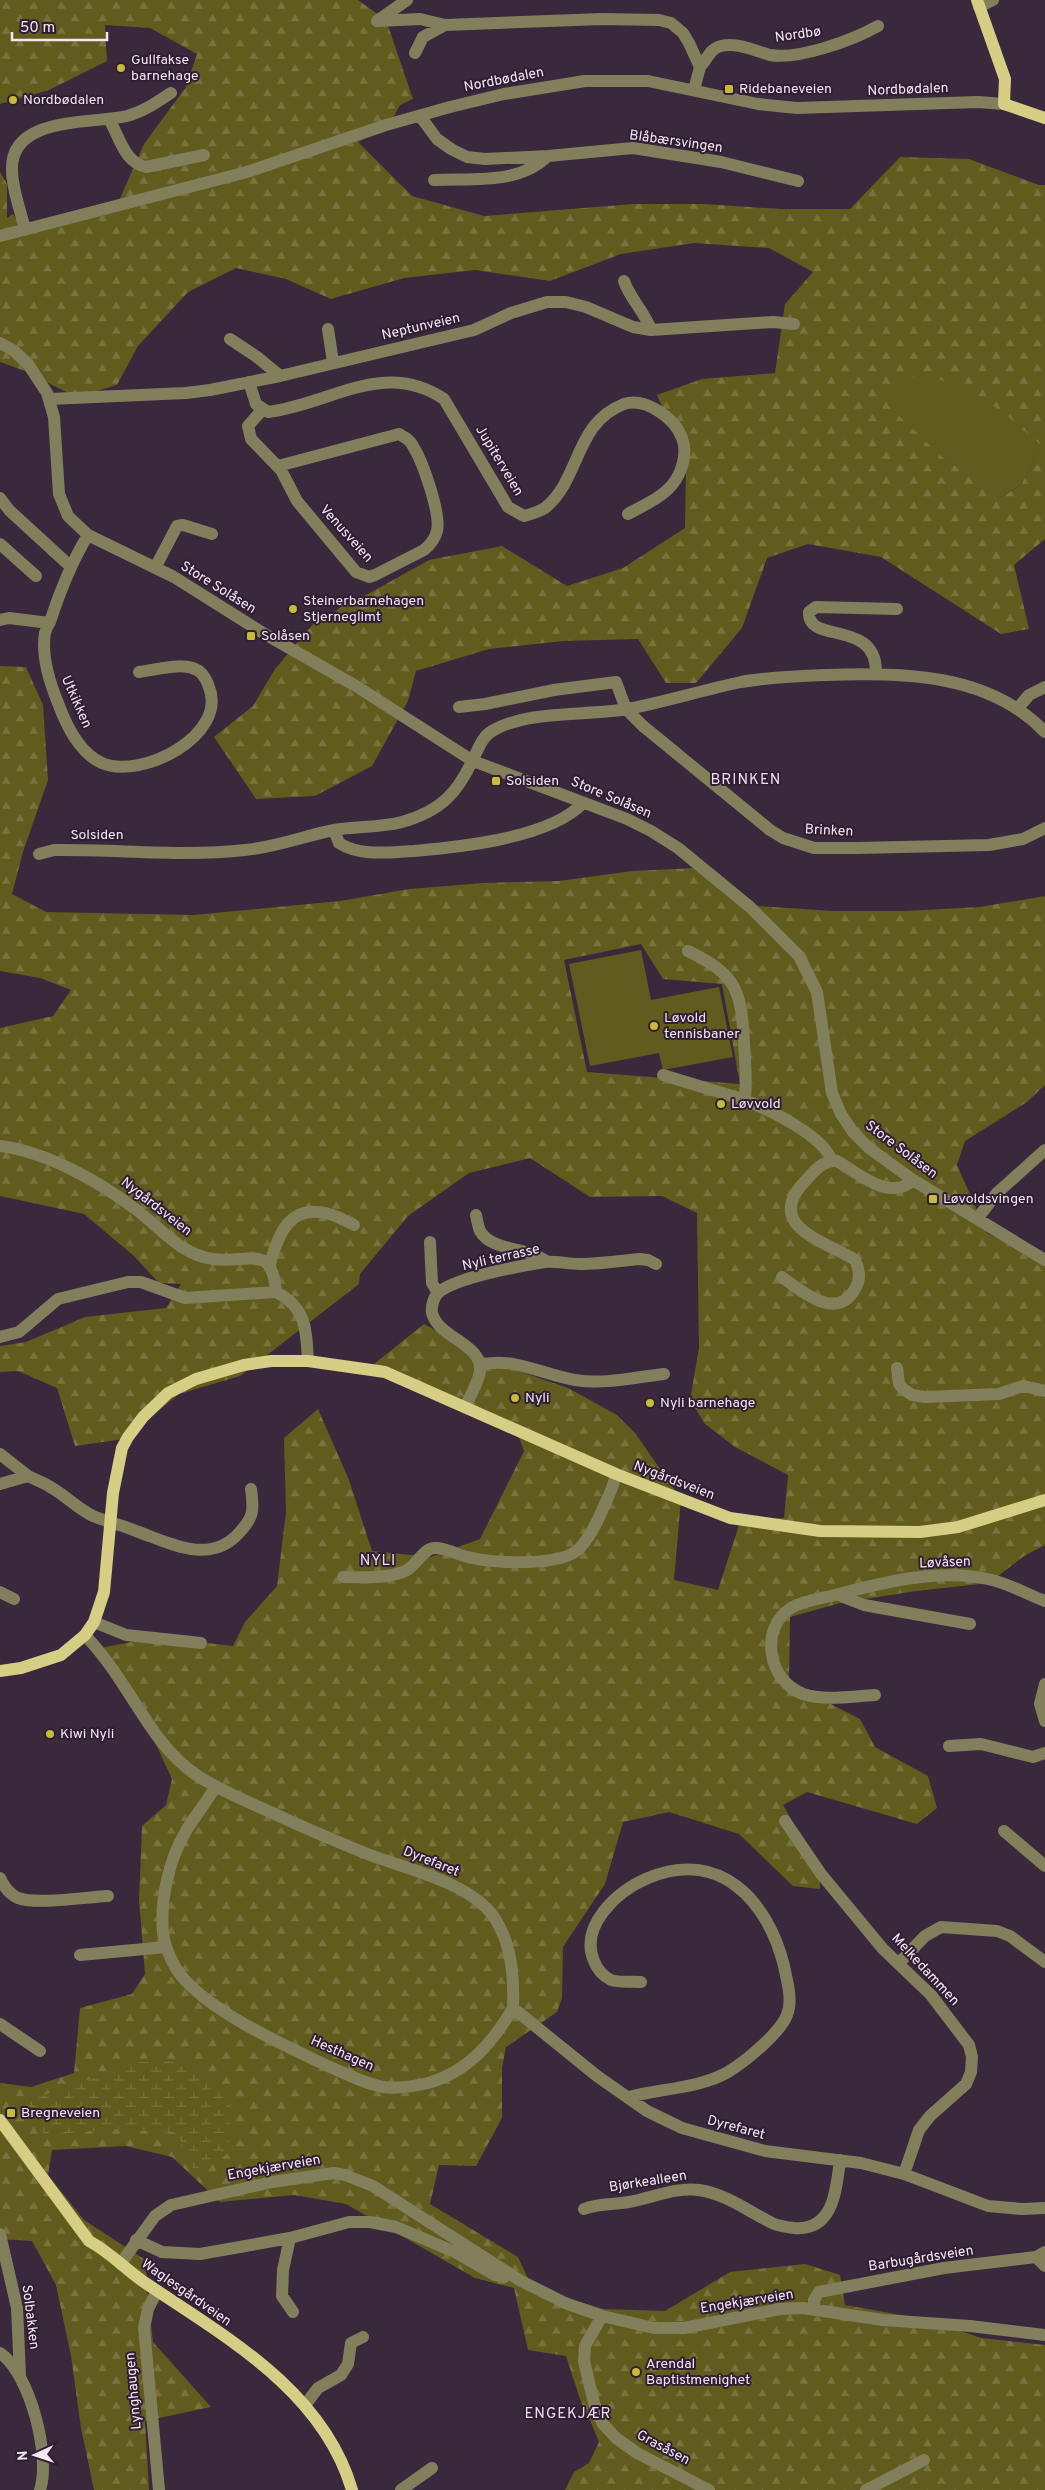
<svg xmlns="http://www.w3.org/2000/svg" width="1045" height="2490" viewBox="0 0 1045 2490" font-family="Overpass,sans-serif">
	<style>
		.forest { fill: url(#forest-firs); fill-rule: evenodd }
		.wetland { fill: url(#wetland-marsh) }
		.pitch { fill: #615b1e }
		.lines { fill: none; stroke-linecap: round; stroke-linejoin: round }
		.minor { stroke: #827f5c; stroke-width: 12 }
		.major { stroke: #d5ce84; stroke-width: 12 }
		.poi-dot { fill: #c7bb3b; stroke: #301e32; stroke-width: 2 }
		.labels { text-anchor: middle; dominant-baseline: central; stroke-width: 4; stroke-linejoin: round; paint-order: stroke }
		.street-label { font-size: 14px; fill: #f4e8f5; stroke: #301e32 }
		.poi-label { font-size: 14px; fill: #f4e8f5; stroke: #301e32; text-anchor: start }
		.neighbourhood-label { font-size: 15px; letter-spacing: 1px; fill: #f1daf3; stroke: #301e32 }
	</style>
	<defs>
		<pattern id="forest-firs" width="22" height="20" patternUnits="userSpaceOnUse" patternTransform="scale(1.25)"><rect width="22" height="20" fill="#615b1e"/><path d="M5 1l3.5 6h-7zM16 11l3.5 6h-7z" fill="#78733f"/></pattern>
		<pattern id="wetland-marsh" width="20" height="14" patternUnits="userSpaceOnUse" patternTransform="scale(1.25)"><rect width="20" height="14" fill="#615b1e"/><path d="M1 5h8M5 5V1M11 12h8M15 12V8" fill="none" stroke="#78733f"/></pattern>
	</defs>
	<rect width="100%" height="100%" fill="#3a283c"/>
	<path class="forest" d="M0,0H358L386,20L413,99L400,105L389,125L358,142L412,196L484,216L633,204H705L780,209H850L900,157L969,159L1039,185H1045V539L1014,565L1029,629L1001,634L881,557L808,544L767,558L742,628L696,683H666L638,639L563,641L489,649L416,671L408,701L372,766L315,796L256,799L214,737L253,706L275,669L314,623L335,612L344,604L357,600L429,560L502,546L567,586L623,568L685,528L686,462L657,395L702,379L775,373L785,304L813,272L769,248L694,243L621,254L550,281L475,270L404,278L331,299L286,279L236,268L188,292L138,346L117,385L76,397L25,371L0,362V172L7,184V218L13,214L23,229L118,203L144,144L186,87L197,54L150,28L105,25L107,61L49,90L0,104ZM1042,445L1021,485L1001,497L940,455Z
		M0,666L26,667L43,705L48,780L23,852L12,894L46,912L194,915L340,901L409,889L483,883L559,881L632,871L695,868L758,906L832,911H904L980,907L1045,896V1085L1027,1102L965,1141L957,1165L987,1233L1045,1262V1545L1024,1556L989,1583L916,1591L840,1603L790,1617L789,1678L821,1699L860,1719L875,1747L928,1776L937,1808L917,1824L807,1792L783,1805L819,1870L820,1889L793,1886L739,1834L669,1812L623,1822L605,1884L563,1947L562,1998L557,2012L506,2047L502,2068V2118L476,2166L439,2165L430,2204L518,2257L533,2289L604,2309L665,2311L730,2272L805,2264L840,2275L845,2305L918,2318L982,2338L1045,2345V2490H565L574,2472L589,2463L599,2442L590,2420L581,2416L582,2405L566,2356L528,2350L514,2288L475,2278L346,2204L294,2195L220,2202L172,2157L126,2146L52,2150L48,2175L84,2220L147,2261L146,2279L153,2342L211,2407L145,2421L149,2490H94L81,2428L71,2356L56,2285L32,2241L0,2239V2083L31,2087L74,2073L80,2008L132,1994L145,1974L139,1900L142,1826L166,1805L172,1779L140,1710L100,1648L158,1637L233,1646L245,1622L277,1586L286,1512L284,1438L318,1409L349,1480L372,1551L431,1557L480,1539L524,1451L517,1432L369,1368L424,1324L496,1363L568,1388L617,1415L635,1433L681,1499L674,1580L718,1590L741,1519L784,1518L788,1475L735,1447L705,1424L690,1400L699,1348L697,1213L662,1196L590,1197L530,1158L469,1173L408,1216L360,1274L359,1284L240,1376L179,1394L124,1439L75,1446L57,1388L18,1371L0,1372V1346L26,1342L85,1317L166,1308L181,1284L159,1283L134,1256L84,1214L0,1196V1028L53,1016L71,990L40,978L0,971ZM641,944L663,979L722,984L740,1084L587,1072L564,960Z"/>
	<path class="wetland" d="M184,2061L231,2097L229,2153L194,2172L177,2133L119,2129L45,2135L24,2102L138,2062Z"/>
	<path class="pitch" d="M933,376L1000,410L1042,446L1021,485L1001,497L997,496L940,455L888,405L896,380Z
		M641,950L651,1000L719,987L733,1057L663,1070L659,1053L590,1066L569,964Z"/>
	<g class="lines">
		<path class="minor" d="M979,7L993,0
			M377,21L420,19L445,25
			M377,21L407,0
			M415,53L423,37L445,25L602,19L659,20L671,23L683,33L689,43L700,67L694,90
			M700,67C708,59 709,49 721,46C738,42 755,51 770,55C799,60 853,40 878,26
			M420,116L437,139L451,149L467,157L485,159L548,156L633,148L721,162L798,181
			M109,119C120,138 124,162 146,167L204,155
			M434,180C473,178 518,185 548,156
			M25,230C21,211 12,190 12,170C10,116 91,124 127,116C143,112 157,102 171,93
			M0,236L247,172L386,125L450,107L504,94L585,81H648L758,104L797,108L978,102L1004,104
			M624,281C630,299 645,312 651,330
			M328,329L333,362
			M230,339L257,357L280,376
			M0,343L13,350L28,364L47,393L54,417L59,494L68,516L88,535L174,577L263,633L356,686L473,761L627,819L651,831L678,848L750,907L799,956L817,992L832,1093L841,1114L853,1132L869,1148L913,1180L1045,1260
			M249,382L256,404L268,412C329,405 384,358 444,399L508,507L524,516C531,514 539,512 545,508C581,479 574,423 624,404C645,397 675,418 682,438C688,452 682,473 672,485C661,498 644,505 628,514
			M49,399L186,393L210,390L280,376L474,330L511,313L547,302H566L586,307L633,327L651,330L773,322L794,324
			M262,410L248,426L251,439L281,470L297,501L356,572L369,577L375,575L424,550C430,545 435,539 437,531C441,514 423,462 413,446C410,440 406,438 399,434L278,466
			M0,498L9,510L70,566
			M88,535C71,563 60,591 50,622C48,625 46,629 45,633C41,656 49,681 58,703C66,725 79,753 102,763C142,780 228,735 209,687C207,681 204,675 199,671C182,661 157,670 139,672
			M0,544L36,576
			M155,568L177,526L183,525L212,534
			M0,620L9,618L49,623
			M876,673C877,618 807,645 809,612L816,607L897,609
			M459,707L485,704L554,690L616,682L626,709L643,726L770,830L783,838L814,848H857L989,845L1023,839L1045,828
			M1018,708L1029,695L1045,687
			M334,830L339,843C361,857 389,852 414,851C461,847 550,838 583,803
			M39,854L54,850C117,849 182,857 245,850C276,847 304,836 334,830C356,826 380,828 402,822C441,811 458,793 474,757C479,748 482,737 492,731C527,710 587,716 627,709C665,702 703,690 741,682C769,677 798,676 826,675C901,672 989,673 1045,732
			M688,951C737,975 741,990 744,1042C745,1062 747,1081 745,1100C769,1110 823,1135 832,1161
			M663,1075L745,1100
			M0,1146C46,1152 97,1180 134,1208C159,1226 180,1255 213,1259C249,1264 272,1242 276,1292
			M476,1215C477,1220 478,1226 480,1231C492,1252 530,1247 547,1262
			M977,1219L997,1193L1045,1150
			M430,1242L432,1283L438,1293
			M270,1264C278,1235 289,1203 329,1214C337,1216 346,1221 354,1225
			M782,1277C801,1291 837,1322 855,1289C861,1279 860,1270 855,1260C824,1240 760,1226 808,1178C816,1169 824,1160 837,1161C859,1174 890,1202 913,1180
			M0,1337L19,1332L58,1299L128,1282H141L185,1298L276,1292C307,1308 306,1330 308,1361
			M480,1365C512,1356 544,1375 575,1380C604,1385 636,1377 664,1374
			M897,1368L899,1384L903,1389L912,1395L925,1397L999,1394L1023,1386L1045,1391
			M465,1407C470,1397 476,1386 479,1376C488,1344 439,1340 432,1313C431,1306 434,1296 439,1292C458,1277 520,1266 545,1262C556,1261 568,1264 579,1264C599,1264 620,1261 640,1259L648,1260L656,1264
			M0,1454L28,1476
			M0,1484L28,1476C36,1480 45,1483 52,1488C66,1496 78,1509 93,1516C107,1522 122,1525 136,1531C170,1543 209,1565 238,1534C254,1517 254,1511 251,1489
			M343,1577C362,1577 384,1579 403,1572C416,1568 422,1548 435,1548C449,1548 459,1556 472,1558C496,1563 560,1567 579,1549C590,1537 598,1521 604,1506C609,1496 614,1485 616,1474
			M0,1592L14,1599
			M842,1593L843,1597L864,1605L970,1624
			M94,1622L126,1635L201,1643
			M85,1635C99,1650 111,1666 122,1683C144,1716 162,1751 195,1774C217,1789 242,1799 266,1810C300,1826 335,1841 370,1855C407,1869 471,1883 494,1917C512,1944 514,1977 513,2008L597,2076L647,2111L682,2128L765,2151L861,2163L904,2174
			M1045,1684L1040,1704L1045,1721
			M875,1695C853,1696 825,1701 803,1694C769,1682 758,1629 791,1608C803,1601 818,1599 831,1596C881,1583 937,1568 988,1579C1008,1583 1026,1594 1045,1601
			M949,1746L981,1744L1033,1757L1045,1753
			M215,1787C207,1802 195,1816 186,1831C169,1859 160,1900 163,1933C165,1948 174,1969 185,1980C218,2016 286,2046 330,2067C347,2074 365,2084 383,2087C396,2089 415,2086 428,2083C468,2072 493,2042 513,2008
			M785,1821L821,1874L883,1949L931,1995L969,2045L972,2057L971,2072L966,2084L930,2116L919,2130L904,2174L988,2206L1022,2209L1045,2208
			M1004,1831L1045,1866
			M0,1878C4,1887 9,1894 18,1898C38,1905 86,1897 108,1896
			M80,1955L166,1947
			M899,1963L925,1936L941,1927L997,1931L1010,1936L1045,1962
			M0,2024L40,2051
			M629,2097C661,2088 698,2089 728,2072C745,2062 780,2033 787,2015C793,2000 787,1981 784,1966C768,1901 720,1848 648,1878C617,1891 579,1926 594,1961C597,1969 603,1976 611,1980C619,1983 632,1981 641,1982
			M584,2209C599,2203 613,2205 629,2202C652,2198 675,2187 699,2190C726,2194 748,2211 772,2223C778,2226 786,2227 794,2228C834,2231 836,2190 840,2160
			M0,2234L17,2308L20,2375
			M290,2238L283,2270L282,2296L293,2312
			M136,2240L162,2252L200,2254L290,2238L349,2222H370L396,2227L455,2252L495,2275L504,2277
			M1036,2257L1045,2266
			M121,2263L155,2216L171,2205L272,2182L334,2173L345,2175L373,2186L521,2281L565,2303L602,2316L654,2328H684L780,2309L803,2308L883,2320L970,2326L1045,2335
			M157,2291L148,2309L144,2328L159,2490
			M814,2309V2300L819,2292L944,2268L1036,2257L1045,2252
			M602,2316L585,2346L584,2361L594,2403L603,2424L616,2438L637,2453L709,2490
			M0,2353C30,2373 51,2456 40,2490
			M305,2405L318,2388L341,2375L348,2364L351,2343L363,2337
			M401,2490L432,2468
			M866,2490L924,2460"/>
		<path class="major" d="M977,0L1005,79L1004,104L1045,118
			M0,1671L21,1668L61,1655L85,1635L94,1622L104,1592L113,1493L122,1448L128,1437L143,1417L168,1393L196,1379L244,1365L271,1361H308L385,1372L616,1474L730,1518L820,1531L920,1532L958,1527L1045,1500
			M0,2120L89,2241C110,2252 125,2269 144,2282C224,2336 323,2390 352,2490"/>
	</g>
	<g class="poi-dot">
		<circle cx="121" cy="68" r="5"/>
		<rect x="724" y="84" width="10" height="10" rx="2.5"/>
		<circle cx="13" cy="100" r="5"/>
		<circle cx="293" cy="609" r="5"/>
		<rect x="246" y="631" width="10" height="10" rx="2.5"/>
		<rect x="491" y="776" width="10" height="10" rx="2.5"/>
		<circle cx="654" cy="1026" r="5"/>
		<circle cx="721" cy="1104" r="5"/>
		<rect x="928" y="1194" width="10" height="10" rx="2.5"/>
		<circle cx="515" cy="1398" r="5"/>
		<circle cx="650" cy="1403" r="5"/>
		<circle cx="50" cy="1734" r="5"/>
		<rect x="6" y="2108" width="10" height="10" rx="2.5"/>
		<circle cx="636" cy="2372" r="5"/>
	</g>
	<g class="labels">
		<g class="street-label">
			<text transform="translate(798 35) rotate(-8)">Nordbø</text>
			<text transform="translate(504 80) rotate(-11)">Nordbødalen</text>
			<text transform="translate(908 90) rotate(-2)">Nordbødalen</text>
			<text transform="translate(676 142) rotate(8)">Blåbærsvingen</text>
			<text transform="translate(421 327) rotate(-13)">Neptunveien</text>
			<text transform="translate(499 461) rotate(59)">Jupiterveien</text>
			<text transform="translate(346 534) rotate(48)">Venusveien</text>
			<text transform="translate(218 588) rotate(32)">Store Solåsen</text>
			<text transform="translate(76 702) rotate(66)">Utkikken</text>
			<text transform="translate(611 798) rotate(23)">Store Solåsen</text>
			<text transform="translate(829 831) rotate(3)">Brinken</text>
			<text x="97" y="835">Solsiden</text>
			<text transform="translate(901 1150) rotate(37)">Store Solåsen</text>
			<text transform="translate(156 1207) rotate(38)">Nygårdsveien</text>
			<text transform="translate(501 1258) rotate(-13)">Nyli terrasse</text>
			<text transform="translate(674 1481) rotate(21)">Nygårdsveien</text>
			<text transform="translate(945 1563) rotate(-2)">Løvåsen</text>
			<text transform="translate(431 1862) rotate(22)">Dyrefaret</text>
			<text transform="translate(925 1970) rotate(47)">Melkedammen</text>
			<text transform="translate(342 2054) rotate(24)">Hesthagen</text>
			<text transform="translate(736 2128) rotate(15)">Dyrefaret</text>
			<text transform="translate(274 2168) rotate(-10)">Engekjærveien</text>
			<text transform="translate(648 2182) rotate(-9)">Bjørkealleen</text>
			<text transform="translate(921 2259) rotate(-9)">Barbugårdsveien</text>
			<text transform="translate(186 2293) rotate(35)">Waglesgårdveien</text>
			<text transform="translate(747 2302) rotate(-9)">Engekjærveien</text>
			<text transform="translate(30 2317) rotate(83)">Solbakken</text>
			<text transform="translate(134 2391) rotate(-95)">Lynghaugen</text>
			<text transform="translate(663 2448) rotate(28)">Grasåsen</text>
		</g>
		<g class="poi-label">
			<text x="131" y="60">Gullfakse<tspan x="131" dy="16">barnehage</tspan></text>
			<text x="739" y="89">Ridebaneveien</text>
			<text x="23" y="100">Nordbødalen</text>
			<text x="303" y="601">Steinerbarnehagen<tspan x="303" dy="16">Stjerneglimt</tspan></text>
			<text x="261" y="636">Solåsen</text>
			<text x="506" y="781">Solsiden</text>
			<text x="664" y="1018">Løvold<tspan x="664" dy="16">tennisbaner</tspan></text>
			<text x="731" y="1104">Løvvold</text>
			<text x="943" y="1199">Løvoldsvingen</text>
			<text x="525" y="1398">Nyli</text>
			<text x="660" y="1403">Nyli barnehage</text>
			<text x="60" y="1734">Kiwi Nyli</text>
			<text x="21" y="2113">Bregneveien</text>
			<text x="646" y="2364">Arendal<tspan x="646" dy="16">Baptistmenighet</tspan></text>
		</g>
		<g class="neighbourhood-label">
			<text x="746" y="780">BRINKEN</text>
			<text x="378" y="1561">NYLI</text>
			<text x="568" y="2414">ENGEKJÆR</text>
		</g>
	</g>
	<g transform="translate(35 2455) rotate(267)" stroke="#301e32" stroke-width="4" paint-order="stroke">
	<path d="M0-4L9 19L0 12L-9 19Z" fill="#f4e8f5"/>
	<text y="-8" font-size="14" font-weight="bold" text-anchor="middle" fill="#f4e8f5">N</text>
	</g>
	<path d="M12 32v8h95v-8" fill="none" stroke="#f4e8f5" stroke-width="2.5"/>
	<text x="20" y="32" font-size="15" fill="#f4e8f5" stroke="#301e32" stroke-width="4" paint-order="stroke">50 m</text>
</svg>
